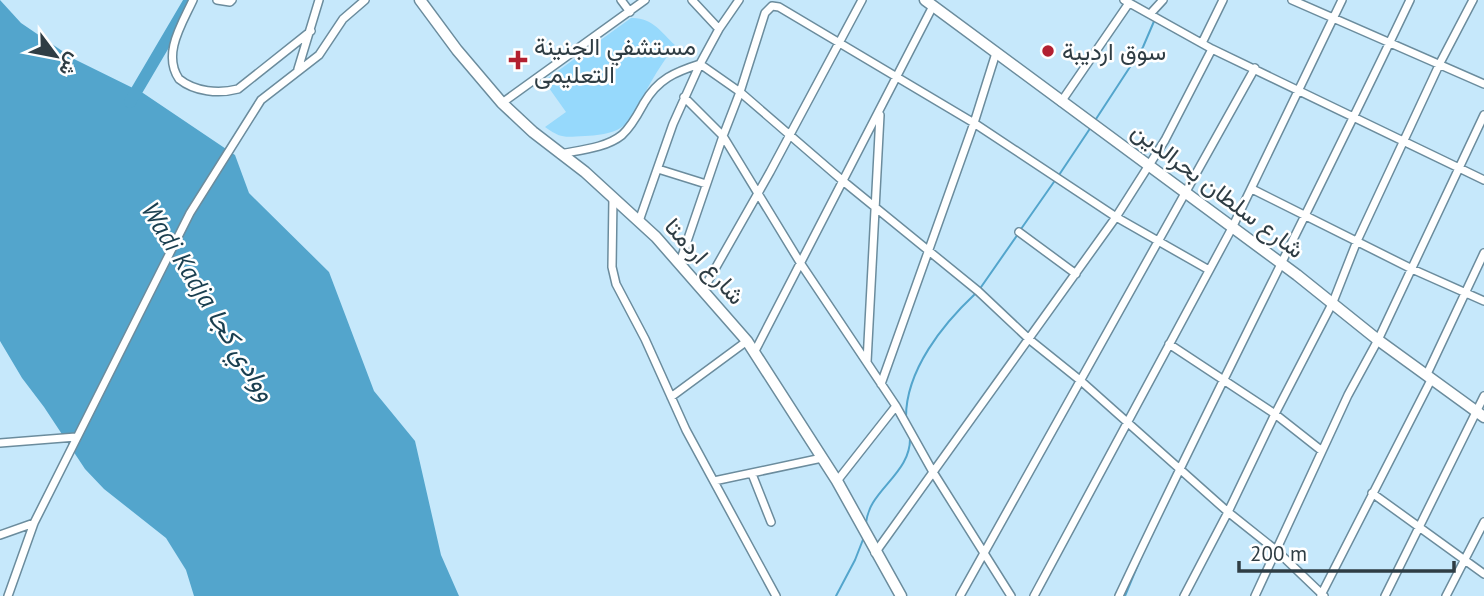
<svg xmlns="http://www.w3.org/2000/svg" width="1484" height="596" viewBox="0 0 1484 596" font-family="'PT Sans',Vazirmatn,sans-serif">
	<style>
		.green { fill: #96d9fc }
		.water { fill: #53a5cc }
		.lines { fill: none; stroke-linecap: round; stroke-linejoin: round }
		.stream { stroke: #53a5cc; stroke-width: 2 }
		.river { stroke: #53a5cc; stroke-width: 12 }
		.street-casing { stroke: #6b8c9d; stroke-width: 10 }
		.secondary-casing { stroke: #6b8c9d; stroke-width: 13 }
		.street { stroke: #fff; stroke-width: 7 }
		.secondary { stroke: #fff; stroke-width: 10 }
		.poi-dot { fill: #b22031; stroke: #fff; stroke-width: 2.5 }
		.labels { text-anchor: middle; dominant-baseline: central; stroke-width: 5; stroke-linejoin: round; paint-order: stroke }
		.poi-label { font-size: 24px; fill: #2f3d44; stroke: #fff; text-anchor: start }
		.street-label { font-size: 24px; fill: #2f3d44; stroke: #fff }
		.water-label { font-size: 26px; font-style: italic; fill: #1a3f50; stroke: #fff }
	</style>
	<rect width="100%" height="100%" fill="#c6e8fb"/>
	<path class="green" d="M631,18C652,17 661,32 675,45C667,57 658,69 651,82C631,117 633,134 585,136C564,137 562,139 545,127L566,112L544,81Z"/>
	<path class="water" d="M0,0L21,23L74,59L143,93L235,155L249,193L329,272L374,391L415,441L441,555L459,596H194L186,570L166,538L104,489L85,469L44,407L22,378L0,341Z"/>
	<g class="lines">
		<path class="stream" d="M1096,119L1143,47L1155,19
			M1059,175L1091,127
			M1021,229L1056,179
			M979,290L1018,234
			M906,417C906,370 943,324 975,294
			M866,525C867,490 912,475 910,436
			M836,596L855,560L864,537
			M1125,596L1142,555"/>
		<path class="river" d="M130,102L190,0"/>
		<defs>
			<path id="street" d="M193,0C182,24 162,54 179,79C195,92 219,94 238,89L311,31
				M217,0L230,2L232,0
				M621,0L630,12
				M692,0L719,29
				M739,0L719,29L700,64L740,92L765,13L772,6L779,7L974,123L1116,217L1209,270
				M1124,0L1212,49L1484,180
				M1292,0L1484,84
				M1151,13L1163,0
				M1202,43L1223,0
				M298,69L319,0
				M684,97L723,136L801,264L896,406L933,472L1011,596
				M1061,102L1129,3
				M502,103L645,0
				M560,154C580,150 606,148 622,135C632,126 638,114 644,103C658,79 675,72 700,64
				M658,169L706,184
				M1252,189L1412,269L1484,301
				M613,197L612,267L616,284L645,339L686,430L776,596
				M639,221L673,124L700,64
				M1019,232L1076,274
				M680,262L723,136L740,92L843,181L978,291L1030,340L1081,381L1228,512L1277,551L1324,596
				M703,290L770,172L862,0
				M1169,344L1275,414L1322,451
				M755,351L933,6
				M867,362L880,115
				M1427,374L1484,253
				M881,384L974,123L996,53
				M671,397L747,341
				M0,443L76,437
				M752,474L771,522
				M714,481L822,458
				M837,481L896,406
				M1372,493L1484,574
				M0,535L34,523
				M875,553L1116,217L1165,140L1212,49
				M1321,595L1432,378
				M8,596L34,523L190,213L261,100L319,55L343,19L365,0
				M960,596L1255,68
				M1034,596L1232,228L1342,0
				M1119,596C1213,396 1315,200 1410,0
				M1184,596L1228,512L1275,414L1333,302L1357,241L1440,63L1473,0
				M1255,596L1348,395L1378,340L1484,115
				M1385,596L1484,396
				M1446,596L1484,522"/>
			<path id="secondary" d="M420,0L457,50L502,103L533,132L585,172L656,237L747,341L837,481L901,596
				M925,0L1297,275L1378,340L1484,417"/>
		</defs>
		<use href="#street" class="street-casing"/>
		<use href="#secondary" class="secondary-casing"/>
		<use href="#street" class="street"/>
		<use href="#secondary" class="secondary"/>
	</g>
	<g class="poi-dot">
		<circle cx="1048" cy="51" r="7"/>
		<path d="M514.5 49.5h7v7h7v7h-7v7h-7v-7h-7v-7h7z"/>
	</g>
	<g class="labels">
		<g class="poi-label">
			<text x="534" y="46">مستشفي الجنينة<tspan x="534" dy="28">التعليمى</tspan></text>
			<text x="1062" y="51">سوق ارديبة</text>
		</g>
		<g class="street-label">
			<text transform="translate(1218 190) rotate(37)">شارع سلطان بحرالدين</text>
			<text transform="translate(705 261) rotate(48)">شارع اردمتا</text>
		</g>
		<g class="water-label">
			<text transform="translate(209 301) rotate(58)">Wadi Kadja ووادي كجا</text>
		</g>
	</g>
	<g transform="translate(56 56) rotate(122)" stroke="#ffffff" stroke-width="5" paint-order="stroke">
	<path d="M0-5L12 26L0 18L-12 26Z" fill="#2f3d44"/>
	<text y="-10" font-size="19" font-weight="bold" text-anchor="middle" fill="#2f3d44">ش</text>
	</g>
	<path d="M1239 561v10h215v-10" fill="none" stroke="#2f3d44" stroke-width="3.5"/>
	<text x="1250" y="561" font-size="21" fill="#2f3d44" stroke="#ffffff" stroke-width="5" paint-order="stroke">200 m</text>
</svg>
